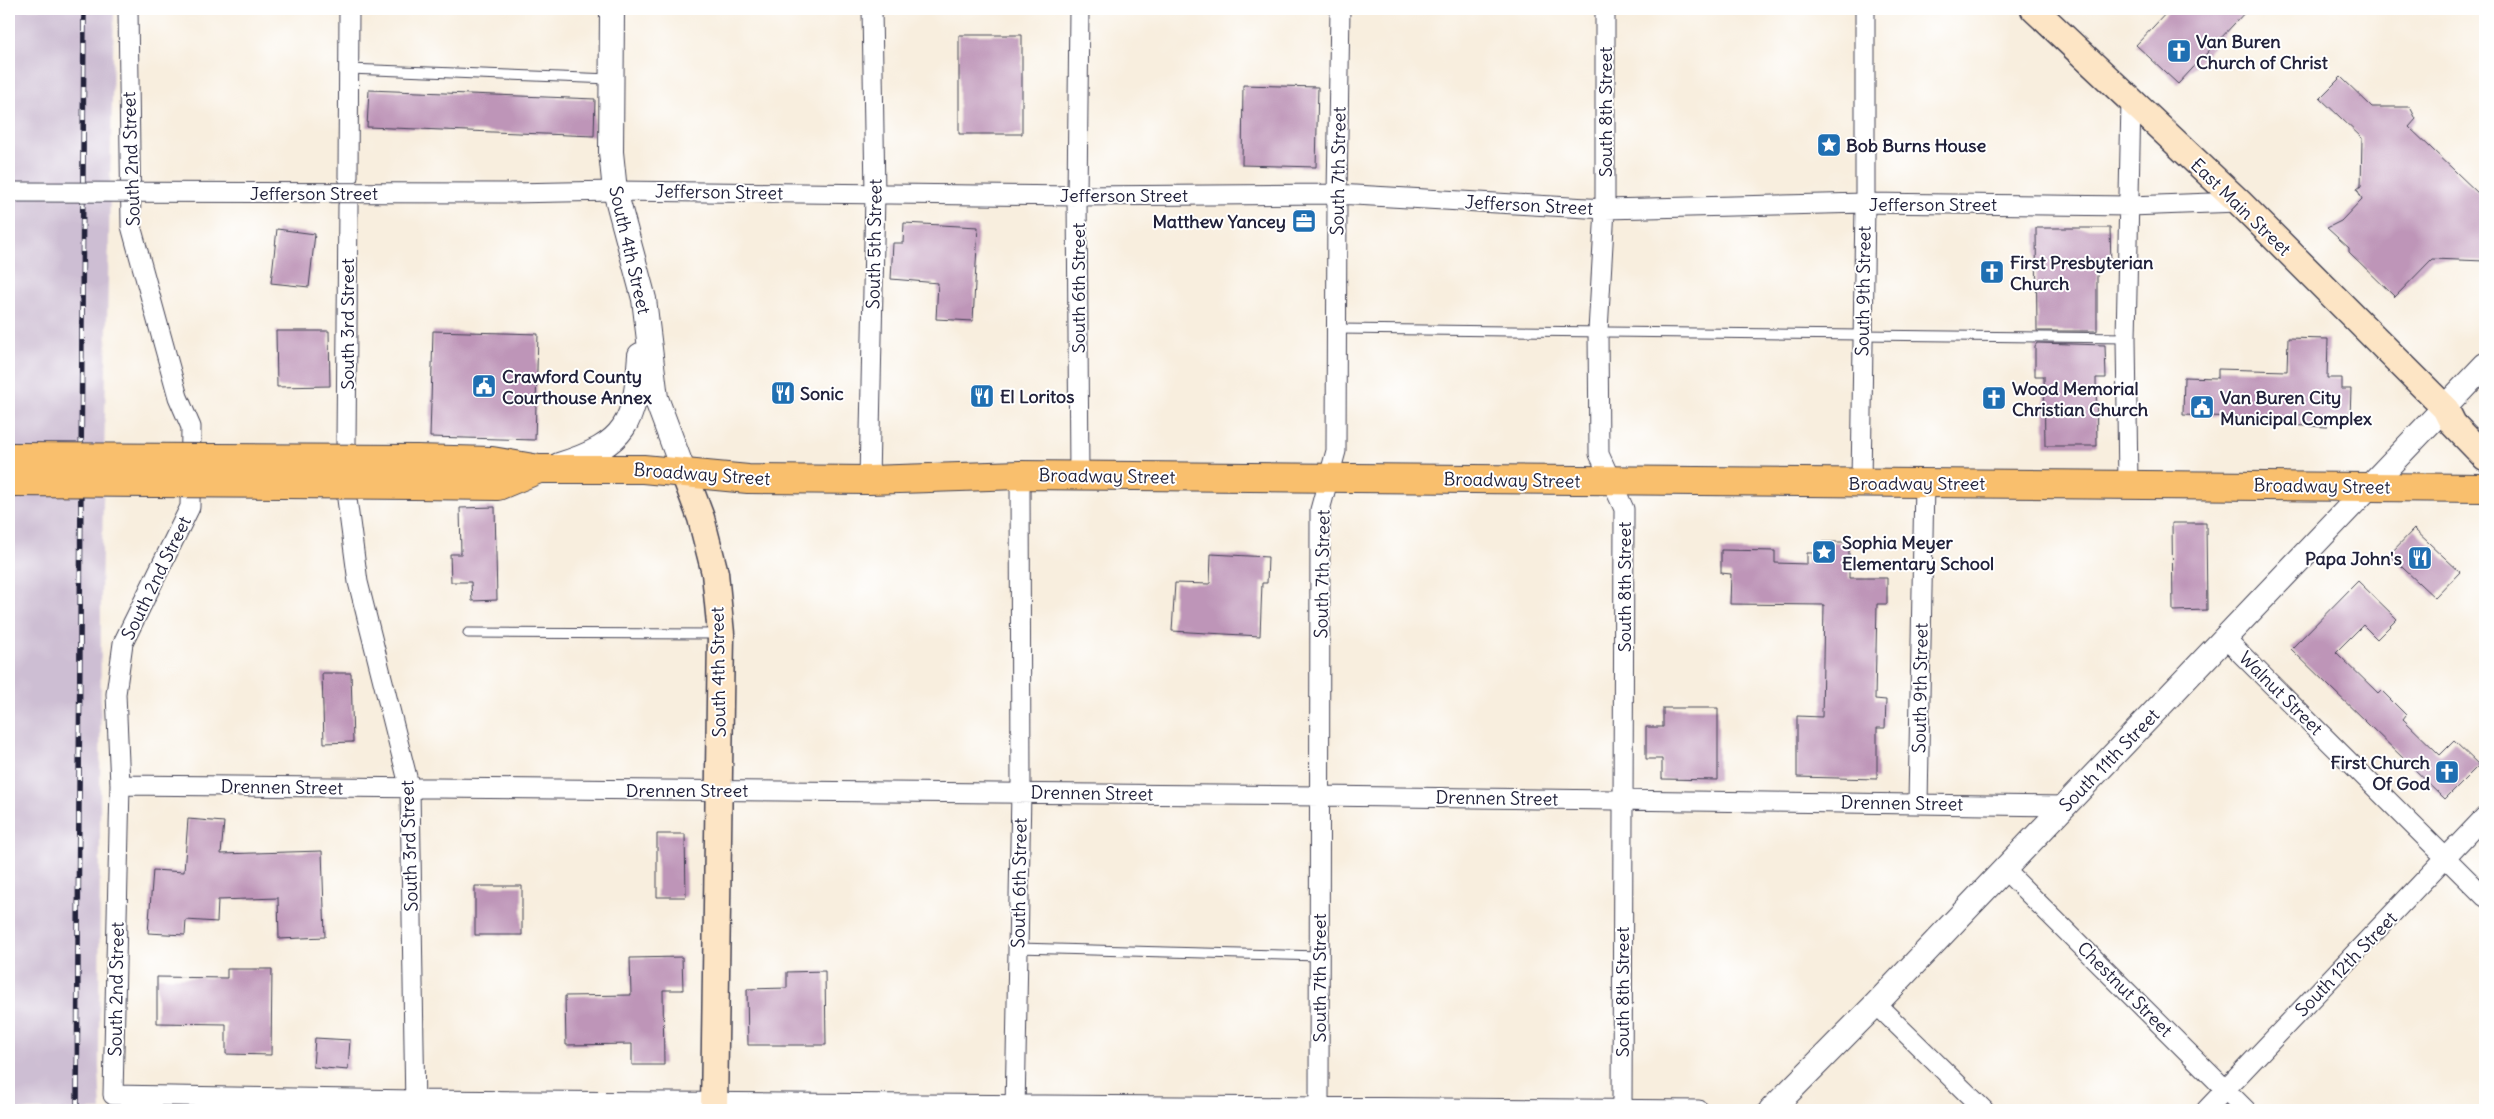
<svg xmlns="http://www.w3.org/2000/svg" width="2494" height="1119" viewBox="0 0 2494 1119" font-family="Delius,sans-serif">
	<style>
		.industrial { fill: #cdbed3 }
		.building { fill: #be95b8 }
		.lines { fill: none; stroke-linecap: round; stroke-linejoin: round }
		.service-casing { stroke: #424153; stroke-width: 11 }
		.minor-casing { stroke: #424153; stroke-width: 21 }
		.tertiary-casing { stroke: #424153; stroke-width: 26 }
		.secondary-casing { stroke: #424153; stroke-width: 29 }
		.primary-casing { stroke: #424153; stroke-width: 30 }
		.service { stroke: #fff; stroke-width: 9 }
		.minor { stroke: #fff; stroke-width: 19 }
		.tertiary { stroke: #fff; stroke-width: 24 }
		.secondary { stroke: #fde5c5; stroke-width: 26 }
		.primary { stroke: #f9bf6d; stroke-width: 28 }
		.rail-casing { stroke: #22223b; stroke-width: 5.5 }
		.rail { stroke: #fff; stroke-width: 4; stroke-dasharray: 11; stroke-linecap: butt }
		.minor-bridge-casing { stroke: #424153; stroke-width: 21; stroke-linecap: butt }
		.primary-bridge-casing { stroke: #424153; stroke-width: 30; stroke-linecap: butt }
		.minor-bridge { stroke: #fff; stroke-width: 19 }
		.primary-bridge { stroke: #f9bf6d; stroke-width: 28 }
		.labels { text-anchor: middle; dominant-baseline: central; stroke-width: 4; stroke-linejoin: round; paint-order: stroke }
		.poi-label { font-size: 18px; font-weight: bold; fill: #22223b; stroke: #fff; text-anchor: start }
		.street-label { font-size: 18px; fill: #22223b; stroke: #fff }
	</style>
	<rect width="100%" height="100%" fill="#fff"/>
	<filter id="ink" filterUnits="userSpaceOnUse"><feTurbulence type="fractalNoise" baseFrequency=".02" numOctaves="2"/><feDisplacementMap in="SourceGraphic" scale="10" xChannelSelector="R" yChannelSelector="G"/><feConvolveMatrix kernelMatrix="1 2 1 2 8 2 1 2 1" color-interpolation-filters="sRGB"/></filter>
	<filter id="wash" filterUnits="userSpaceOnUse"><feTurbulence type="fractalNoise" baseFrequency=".0096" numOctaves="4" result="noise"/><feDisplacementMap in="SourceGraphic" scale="20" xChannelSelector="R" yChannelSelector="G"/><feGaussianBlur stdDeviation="1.12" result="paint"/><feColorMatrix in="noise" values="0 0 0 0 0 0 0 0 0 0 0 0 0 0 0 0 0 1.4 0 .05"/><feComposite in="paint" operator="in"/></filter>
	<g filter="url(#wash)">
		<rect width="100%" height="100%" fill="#f8eede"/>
		<path class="industrial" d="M9,9H114L101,595L99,1068L101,1110H9Z"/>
		<g id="blocks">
			<path class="building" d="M2170,9H2248L2178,84L2136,45Z
				M959,35H1022V134H959Z
				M2341,77L2372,107H2410L2416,119L2409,127L2479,194L2485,208V261L2432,259L2395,297L2349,252V248L2327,228L2341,221L2362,199L2357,189L2361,186L2362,138L2320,98Z
				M1243,85L1318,87L1316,167L1242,165Z
				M369,90L595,99L594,136L367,127Z
				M904,223L978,227L973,321L936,319L938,283L891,279L893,243H903Z
				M2036,228H2110L2111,264H2097V331H2037Z
				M277,229L315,234L309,287L271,283Z
				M276,331H329L330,386L277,387Z
				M433,331L538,334L535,440L430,437Z
				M2288,338L2328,339L2327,378H2342V389H2351L2350,418L2327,417V427L2288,425V419L2183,415L2184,377L2218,378V369L2287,371Z
				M2037,343L2105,345L2106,378H2096L2097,446H2045L2044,376H2035V346Z
				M495,507L497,600L472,601L471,582H451L450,554H461L460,508Z
				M2172,523H2206L2207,610L2173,611Z
				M2414,529L2460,572L2435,598L2389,555Z
				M1822,542H1849V578H1887V604H1877L1875,699L1886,700L1885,728H1877V779L1797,777V716L1822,717L1824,605L1730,604L1731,574L1721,573V550L1775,551V563L1807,564V553H1822Z
				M1211,554L1268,557L1267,583H1262L1260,636L1172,631L1175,583L1210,584Z
				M2358,581L2397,619L2377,639L2363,625L2336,652L2378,693L2381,690L2406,715L2403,719L2440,755L2454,741L2479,765L2445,799L2291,649Z
				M322,673H351L353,742L324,743Z
				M1663,708H1718V780L1662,779V759H1646V727H1663Z
				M188,819L224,822L221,854L322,851L325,937L279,939L278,898L218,900L217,922L186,920L185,935L148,933L153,870L184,872Z
				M657,834H685L686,897H657Z
				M475,886H522V935H475Z
				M682,957L683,990H663L664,1065H632V1044L566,1045L565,996L631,995L630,958Z
				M227,969H272L271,1055L226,1054V1024L157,1023V977L227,978Z
				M825,971L826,1045H748L747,989L787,988V972Z
				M315,1038L350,1040L348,1070L313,1067Z"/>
		</g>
	</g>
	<g filter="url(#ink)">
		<use href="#blocks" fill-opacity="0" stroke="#424153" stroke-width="1"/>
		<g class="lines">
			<defs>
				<path id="service" d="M349,69L611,79
					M1338,329L2126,338
					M468,633L719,634
					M1018,948L1320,956"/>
				<path id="minor" d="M128,9L131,226L178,397L191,427L190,507L123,643L116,694L120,785L113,1095L415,1100L1699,1110
					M1605,9V209L1598,331L1599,454L1624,509L1622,1110
					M348,177L349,9
					M511,193L615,191L1077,196L1337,194L1605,209L1865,203L2130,206L2239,202
					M346,443L348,205
					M1079,476L1077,196L1079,9
					M869,480L875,194L872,9
					M1861,483L1865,203V9
					M2128,484L2126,338L2131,101
					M347,499L358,582L410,789L415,1110
					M2225,638L2485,897
					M120,785L1320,796L2064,806
					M1918,803L1924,483
					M2004,869L2246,1110
					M1876,1004L1984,1110
					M1015,1110L1021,792L1020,475
					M1319,1110L1320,510L1336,451L1337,194L1340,9
					M2206,1110L2485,816"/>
				<path id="tertiary" d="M612,9L611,152L615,191L644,299L656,398L684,473
					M559,465C627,444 635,423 640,355
					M1771,1110L1876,1004L2485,365"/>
				<path id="secondary" d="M2034,9L2239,202L2445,408L2453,424L2485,457
					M684,473L701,518L715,573L721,634L714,1110"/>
				<path id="primary" d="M416,459L492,461L539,469H643L748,479L869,480L1020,475L2485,488
					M414,485L498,486L539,469"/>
			</defs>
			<use href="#service" class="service-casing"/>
			<use href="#minor" class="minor-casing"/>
			<use href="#tertiary" class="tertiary-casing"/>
			<use href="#secondary" class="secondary-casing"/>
			<use href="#primary" class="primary-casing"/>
			<use href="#service" class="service"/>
			<use href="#minor" class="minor"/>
			<use href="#tertiary" class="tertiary"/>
			<use href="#secondary" class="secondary"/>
			<use href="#primary" class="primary"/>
			<defs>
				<path id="rail" d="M77,1110L84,9"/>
			</defs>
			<use href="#rail" class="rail-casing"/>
			<use href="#rail" class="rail"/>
			<defs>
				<path id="minor-bridge" d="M9,192L511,193"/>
				<path id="primary-bridge" d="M9,457L416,459
					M9,482L414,485"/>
			</defs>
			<use href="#minor-bridge" class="minor-bridge-casing"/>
			<use href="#primary-bridge" class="primary-bridge-casing"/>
			<use href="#minor-bridge" class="minor-bridge"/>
			<use href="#primary-bridge" class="primary-bridge"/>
		</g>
	</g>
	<defs>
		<symbol id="church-square" viewBox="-11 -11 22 22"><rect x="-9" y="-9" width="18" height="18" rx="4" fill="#1f6fb2" stroke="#fff"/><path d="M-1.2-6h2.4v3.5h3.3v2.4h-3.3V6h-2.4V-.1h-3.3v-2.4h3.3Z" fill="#fff"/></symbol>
		<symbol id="sight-square" viewBox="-11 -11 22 22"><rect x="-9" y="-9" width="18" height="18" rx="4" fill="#1f6fb2" stroke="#fff"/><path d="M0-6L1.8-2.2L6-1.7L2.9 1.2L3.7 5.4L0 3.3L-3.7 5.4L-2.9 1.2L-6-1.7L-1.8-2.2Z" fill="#fff"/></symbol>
		<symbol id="office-square" viewBox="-11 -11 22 22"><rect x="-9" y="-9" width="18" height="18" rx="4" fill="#1f6fb2" stroke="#fff"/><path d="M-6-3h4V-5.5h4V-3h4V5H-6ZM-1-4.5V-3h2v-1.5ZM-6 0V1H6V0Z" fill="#fff"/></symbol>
		<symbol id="civic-square" viewBox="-11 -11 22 22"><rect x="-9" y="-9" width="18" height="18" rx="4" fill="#1f6fb2" stroke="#fff"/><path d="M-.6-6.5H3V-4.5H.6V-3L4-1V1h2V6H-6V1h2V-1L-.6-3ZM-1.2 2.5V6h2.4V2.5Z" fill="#fff"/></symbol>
		<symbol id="restaurant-square" viewBox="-11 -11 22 22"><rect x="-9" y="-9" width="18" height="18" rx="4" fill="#1f6fb2" stroke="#fff"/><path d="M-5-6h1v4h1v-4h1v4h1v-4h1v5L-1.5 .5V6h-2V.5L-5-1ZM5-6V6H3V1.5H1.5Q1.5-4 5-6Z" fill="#fff"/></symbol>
	</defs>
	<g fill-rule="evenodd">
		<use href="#church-square" x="2165" y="37" width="28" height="28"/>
		<use href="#sight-square" x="1815" y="131" width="28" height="28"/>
		<use href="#office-square" x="1290" y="207" width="28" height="28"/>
		<use href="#church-square" x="1978" y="258" width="28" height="28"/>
		<use href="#civic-square" x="470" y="372" width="28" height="28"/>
		<use href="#restaurant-square" x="769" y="379" width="28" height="28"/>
		<use href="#restaurant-square" x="968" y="382" width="28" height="28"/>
		<use href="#church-square" x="1980" y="384" width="28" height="28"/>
		<use href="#civic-square" x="2188" y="393" width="28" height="28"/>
		<use href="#sight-square" x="1810" y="538" width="28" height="28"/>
		<use href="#restaurant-square" x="2406" y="544" width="28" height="28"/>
		<use href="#church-square" x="2433" y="758" width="28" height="28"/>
	</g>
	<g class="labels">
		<g class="poi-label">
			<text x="2196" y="41">Van Buren<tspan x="2196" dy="21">Church of Christ</tspan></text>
			<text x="1846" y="145">Bob Burns House</text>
			<text x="1286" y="221" text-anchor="end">Matthew Yancey</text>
			<text x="2010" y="262">First Presbyterian<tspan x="2010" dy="21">Church</tspan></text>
			<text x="502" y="376">Crawford County<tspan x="502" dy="21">Courthouse Annex</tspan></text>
			<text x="2012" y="388">Wood Memorial<tspan x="2012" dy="21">Christian Church</tspan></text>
			<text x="800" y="393">Sonic</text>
			<text x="1000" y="396">El Loritos</text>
			<text x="2220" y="397">Van Buren City<tspan x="2220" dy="21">Municipal Complex</tspan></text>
			<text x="1842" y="542">Sophia Meyer<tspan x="1842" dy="21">Elementary School</tspan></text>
			<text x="2402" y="558" text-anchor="end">Papa John's</text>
			<text x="2430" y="762" text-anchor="end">First Church<tspan x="2430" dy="21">Of God</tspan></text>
		</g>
		<g class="street-label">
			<text transform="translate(1605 112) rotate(-90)">South 8th Street</text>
			<text transform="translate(131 159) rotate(-92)">South 2nd Street</text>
			<text transform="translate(1338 171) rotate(-89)">South 7th Street</text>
			<text transform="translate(719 192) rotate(1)">Jefferson Street</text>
			<text x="314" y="193">Jefferson Street</text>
			<text x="1124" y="195">Jefferson Street</text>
			<text x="1933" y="204">Jefferson Street</text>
			<text transform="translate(1529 205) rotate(3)">Jefferson Street</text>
			<text transform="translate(2241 207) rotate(44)">East Main Street</text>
			<text transform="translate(874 244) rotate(-89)">South 5th Street</text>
			<text transform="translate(630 250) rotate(77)">South 4th Street</text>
			<text transform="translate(1078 288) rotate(-90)">South 6th Street</text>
			<text transform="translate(1863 291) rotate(-89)">South 9th Street</text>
			<text transform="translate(347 324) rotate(-90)">South 3rd Street</text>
			<text transform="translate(702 474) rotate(4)">Broadway Street</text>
			<text transform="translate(1107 476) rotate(1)">Broadway Street</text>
			<text transform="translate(1512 480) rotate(1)">Broadway Street</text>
			<text x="1917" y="483">Broadway Street</text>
			<text transform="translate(2322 486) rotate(1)">Broadway Street</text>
			<text transform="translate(1322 574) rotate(-89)">South 7th Street</text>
			<text transform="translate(156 578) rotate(-64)">South 2nd Street</text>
			<text transform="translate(1624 587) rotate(-90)">South 8th Street</text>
			<text transform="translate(718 672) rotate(-91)">South 4th Street</text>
			<text transform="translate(1920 688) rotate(-89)">South 9th Street</text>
			<text transform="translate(2281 693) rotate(45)">Walnut Street</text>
			<text transform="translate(2109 760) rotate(-46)">South 11th Street</text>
			<text transform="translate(282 787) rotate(1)">Drennen Street</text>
			<text x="687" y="790">Drennen Street</text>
			<text transform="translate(1092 793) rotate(1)">Drennen Street</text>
			<text transform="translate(1497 798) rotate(1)">Drennen Street</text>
			<text transform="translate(1902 803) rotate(1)">Drennen Street</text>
			<text transform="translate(409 846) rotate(-92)">South 3rd Street</text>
			<text transform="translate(1019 883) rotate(-89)">South 6th Street</text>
			<text transform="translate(2346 964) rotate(-46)">South 12th Street</text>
			<text transform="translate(1319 978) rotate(-90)">South 7th Street</text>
			<text transform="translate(116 989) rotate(-89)">South 2nd Street</text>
			<text transform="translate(2125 989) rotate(45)">Chestnut Street</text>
			<text transform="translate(1622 992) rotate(-90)">South 8th Street</text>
		</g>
	</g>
	<rect width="2494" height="1119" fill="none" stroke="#fff" stroke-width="30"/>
</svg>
